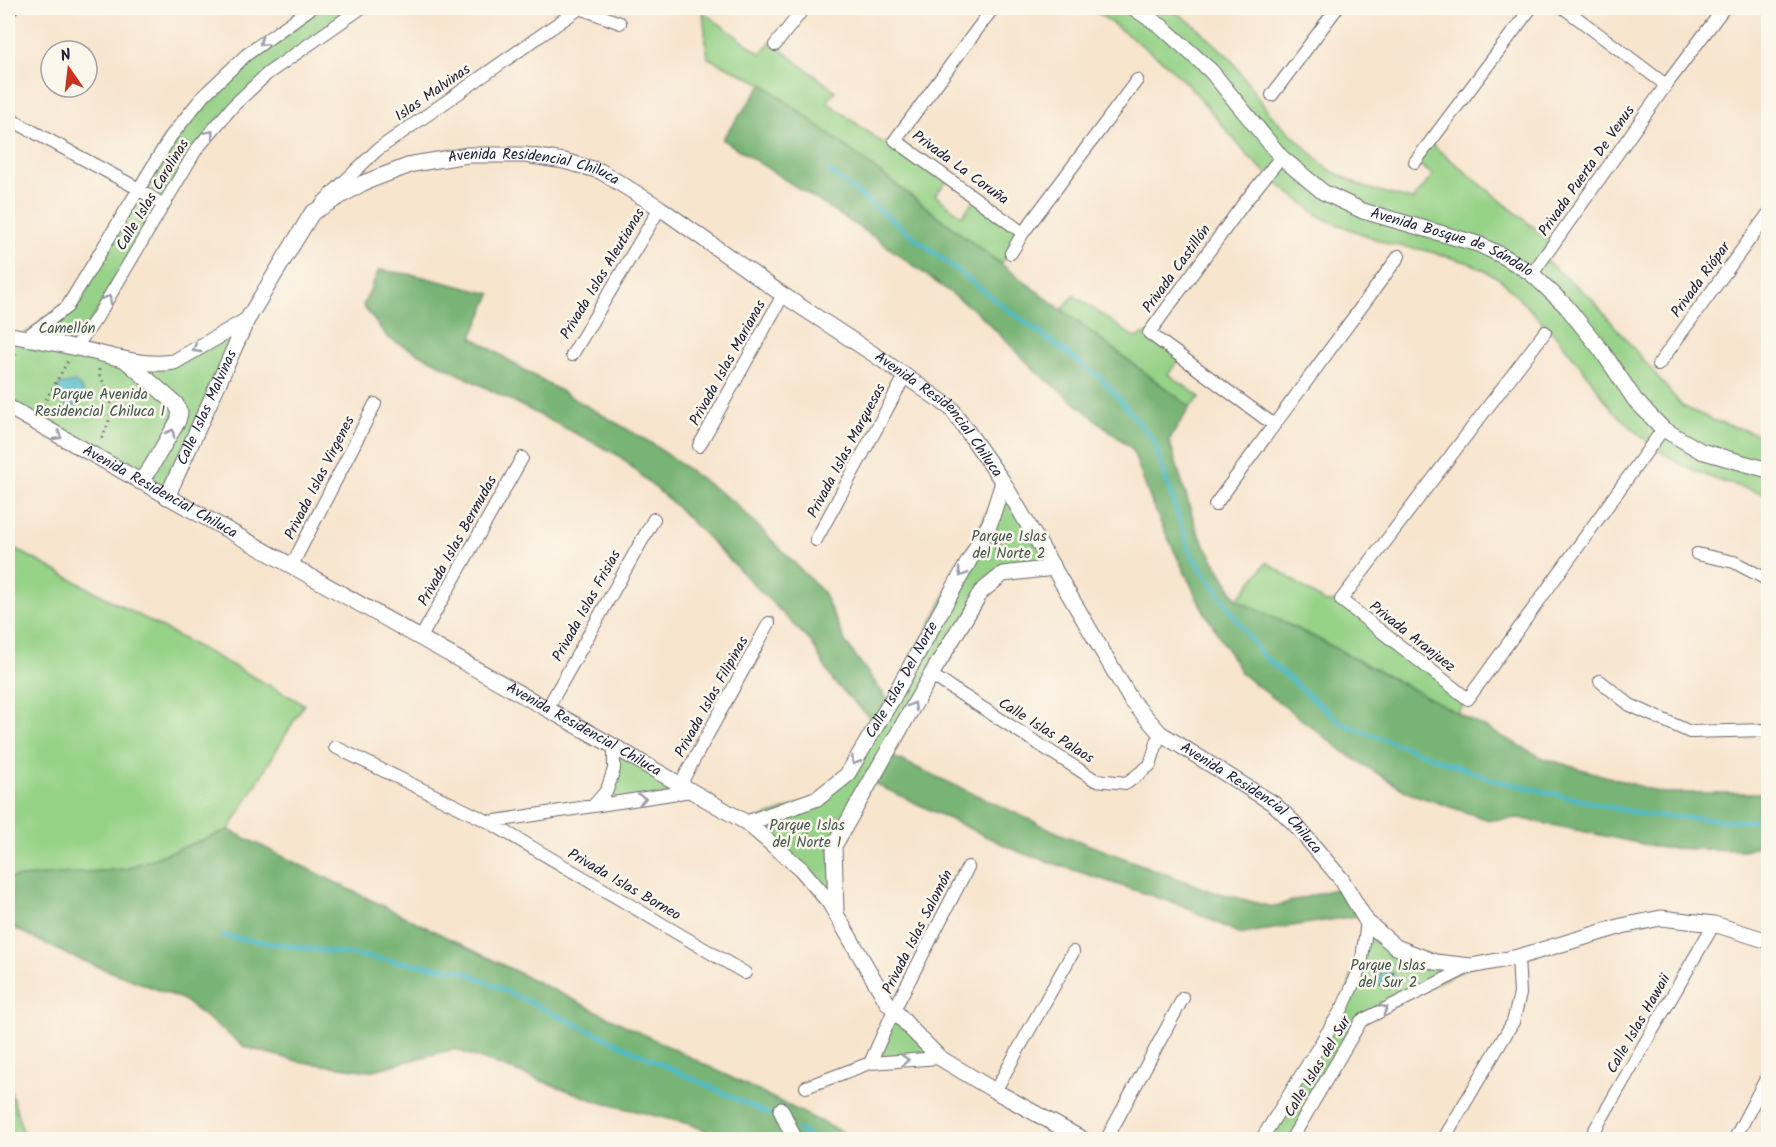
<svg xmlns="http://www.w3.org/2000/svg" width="1776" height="1147" viewBox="0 0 1776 1147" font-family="Kalam,sans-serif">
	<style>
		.green { fill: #96d287; stroke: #5c7a61; stroke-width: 1.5 }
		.forest { fill: #78b474; stroke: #4d6b58; stroke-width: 1.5 }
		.water { fill: #4ebac9; stroke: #386e82; stroke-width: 1.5 }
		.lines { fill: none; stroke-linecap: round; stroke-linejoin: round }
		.stream { stroke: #4ebac9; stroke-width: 4.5 }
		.minor-casing { stroke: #6d666e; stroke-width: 14 }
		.tertiary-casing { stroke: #6d666e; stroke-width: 17 }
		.path { stroke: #6d666e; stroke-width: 3; stroke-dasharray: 1.5 4.5; stroke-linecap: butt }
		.minor { stroke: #fff; stroke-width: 12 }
		.tertiary { stroke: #fff; stroke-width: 15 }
		.oneway { stroke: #9c9ca7 }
		.labels { text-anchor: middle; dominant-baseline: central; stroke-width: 5; stroke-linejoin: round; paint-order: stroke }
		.street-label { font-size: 15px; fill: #22223b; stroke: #fbf7ec }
		.park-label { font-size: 15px; fill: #455752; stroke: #fbf7ec }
	</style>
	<rect width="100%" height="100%" fill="#fbf7ec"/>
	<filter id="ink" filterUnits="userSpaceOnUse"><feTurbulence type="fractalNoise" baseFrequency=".0167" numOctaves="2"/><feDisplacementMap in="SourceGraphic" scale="12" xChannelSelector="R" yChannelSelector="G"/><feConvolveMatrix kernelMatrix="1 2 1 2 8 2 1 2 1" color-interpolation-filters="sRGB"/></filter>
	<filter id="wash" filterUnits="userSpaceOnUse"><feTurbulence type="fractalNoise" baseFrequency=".008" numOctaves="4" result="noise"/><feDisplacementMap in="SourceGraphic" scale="24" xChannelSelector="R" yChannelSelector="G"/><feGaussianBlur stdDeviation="1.35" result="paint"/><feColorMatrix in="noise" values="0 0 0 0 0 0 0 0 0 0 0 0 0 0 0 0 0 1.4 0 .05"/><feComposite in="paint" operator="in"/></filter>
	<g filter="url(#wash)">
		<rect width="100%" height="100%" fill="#f7e5ce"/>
		<path class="green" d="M311,8H361L268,74L196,150L75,347L164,363L247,320L167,497L8,407V335L19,337L67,307L204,95Z
			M1091,8H1170L1193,24L1230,58L1269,113L1328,169L1366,188L1413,200L1433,175L1415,162L1430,143L1554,244L1544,259L1591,298L1682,406L1715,421L1768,437V495L1717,480L1682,465L1652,446L1612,410L1589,377L1558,338L1500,279L1470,263L1424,250L1388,244L1322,218L1278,184L1247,155L1194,91L1163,61Z
			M703,12L761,54L770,42L775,45L835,91L827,102L883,143L894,141L949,179L935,195L962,216L976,198L1022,233L1001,264L763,84L708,58Z
			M1074,295L1135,338L1149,333L1182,357L1168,374L1200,397L1190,407L1062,310Z
			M1003,482L1054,568L1003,574L981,592L835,846L836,912L747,823L818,798L847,775L890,703Z
			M8,545L304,704L229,830L126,869L8,878Z
			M1267,562L1326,603L1341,600L1468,699L1457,713L1314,637L1237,600Z
			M614,747L691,791L593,806L607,790Z
			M1367,922L1396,947L1471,966L1361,1021L1292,1139L1261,1140L1343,1007Z
			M894,1010L940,1058L870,1063Z
			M8,1083L25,1139H8Z"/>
		<path class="forest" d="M763,84L1190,407L1169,440L1197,531L1237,600L1314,637L1543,758L1663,793H1768V843L1744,850L1662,848L1519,818L1489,820L1409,793L1348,755L1242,674L1201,606L1154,509L1132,449L1038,373L978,313L873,236L722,139Z
			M379,270L415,275L491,294L472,337L524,370L651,443L735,503L823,592L846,643L890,703L877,725L833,681L811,642L678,508L618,455L388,338L363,306Z
			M887,754L1063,835L1208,890L1272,907L1345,886L1363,915L1240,934L1183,906L1019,852L871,782Z
			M229,830L856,1139H727L689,1124L599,1102L454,1049L370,1071L301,1062L245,1047L182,999L68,955L8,925V878L126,869Z"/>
		<path class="water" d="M75,382C82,387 84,391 85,400C72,411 65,408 56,396L59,385Z
			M1379 979a8 8 0 1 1 16 0a8 8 0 1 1-16 0Z"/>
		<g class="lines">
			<path class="stream" d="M829,171L999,303L1101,378L1153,439L1190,552L1260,653L1341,723L1494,780L1645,815L1740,821H1768
				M222,936L463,971L768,1114
				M798,1130L815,1140"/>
		</g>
	</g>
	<g filter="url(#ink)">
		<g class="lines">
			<defs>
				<path id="minor" d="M580,8L620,23
					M993,8L895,140L1023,233L1011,253
					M1564,8L1666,85
					M8,14L12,8
					M775,45L804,8
					M1272,95L1337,8
					M8,118L139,189L163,205
					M1415,162L1531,8
					M323,202L377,150L580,8
					M1023,233L1137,80
					M1532,274L1666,85L1724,8
					M1545,332L1341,600L1468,699L1663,429
					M25,338L67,307L171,136L204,95L246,55L311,8
					M75,348L96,319L196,150L233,106L267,74L361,8
					M572,355L660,208
					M1658,365L1768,214
					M1274,425L1149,333L1244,203L1281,157
					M699,446L783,295
					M1215,505L1399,256
					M816,540L905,376
					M1697,554L1734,562L1768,580
					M291,567L375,404
					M420,639L522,458
					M931,675L1095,780L1127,783L1150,765L1160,733
					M1600,681L1630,705L1690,732L1768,730
					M547,709L654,519
					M335,747L489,822L691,791
					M680,785L769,623
					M593,806L607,790L614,769V747
					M489,822L745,973
					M870,1063L894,1010L968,867
					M806,1087L870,1063L940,1058
					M995,1091L1073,952
					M1106,1140L1183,998
					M1261,1140L1343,1007L1361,966L1367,922
					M1291,1140L1361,1021L1471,966
					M1443,1140L1513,1022L1520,994L1518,957
					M1589,1140L1714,924
					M1734,1140L1768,1075"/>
				<g id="tertiary">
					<path id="s1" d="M1134,8L1162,27L1211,71L1281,157L1323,192L1363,211L1478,244L1505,257L1532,274L1566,306L1602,351L1635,400L1663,429L1701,451L1768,470"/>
					<path d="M8,335C31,338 54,343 77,348C108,355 141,367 174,362L247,320"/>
					<path d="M124,359L176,404L180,413L178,421L151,467L140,482"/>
					<path id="s2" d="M8,407L608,743L747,823L801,869L829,902L887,1002L912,1030L940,1058L995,1091L1084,1140"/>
					<path id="s3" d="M167,497L247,320L312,213L363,183L413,164L468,155H525L564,161L600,171L660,208L783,295L878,357L951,408L1003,482L1131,700L1160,733L1274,804L1293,822L1342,880L1367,922L1396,947L1435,962L1471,966L1518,957L1622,926L1661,918L1714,924L1765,940L1768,942"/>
					<path id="s4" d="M747,823L818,798L847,775L890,703L990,523L1003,482"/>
					<path d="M836,912L834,846L931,675L981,592L1003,574L1054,568"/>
					<path d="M781,1110L795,1140"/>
				</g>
			</defs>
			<use href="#minor" class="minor-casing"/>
			<use href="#tertiary" class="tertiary-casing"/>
			<path class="path" d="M99,369C99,378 104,382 108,391C115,409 109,425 100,441
				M8,371L18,350
				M40,410L68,361
				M995,547L996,548L1001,540L998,538
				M808,832L820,842
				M796,845L808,832L802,818
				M1379 979a8 8 0 1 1 16 0a8 8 0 1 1-16 0Z"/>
			<use href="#minor" class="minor"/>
			<use href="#tertiary" class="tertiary"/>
		</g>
		<defs><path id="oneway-chevron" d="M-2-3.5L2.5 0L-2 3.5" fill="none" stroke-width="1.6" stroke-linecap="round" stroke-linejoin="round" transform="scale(1.5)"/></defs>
		<g class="oneway">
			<use href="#oneway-chevron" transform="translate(263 42) rotate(144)"/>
			<use href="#oneway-chevron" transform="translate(210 134) rotate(-50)"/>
			<use href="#oneway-chevron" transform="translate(108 299) rotate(-60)"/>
			<use href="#oneway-chevron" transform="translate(196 349) rotate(150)"/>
			<use href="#oneway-chevron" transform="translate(171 433) rotate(-61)"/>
			<use href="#oneway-chevron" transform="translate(58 436) rotate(30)"/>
			<use href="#oneway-chevron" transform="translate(962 573) rotate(120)"/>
			<use href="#oneway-chevron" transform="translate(913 706) rotate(-61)"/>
			<use href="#oneway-chevron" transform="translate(855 761) rotate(122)"/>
			<use href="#oneway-chevron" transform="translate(642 799) rotate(-8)"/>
			<use href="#oneway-chevron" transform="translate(1384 1009) rotate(-27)"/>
			<use href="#oneway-chevron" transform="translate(905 1060) rotate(-4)"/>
		</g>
	</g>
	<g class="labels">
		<g class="street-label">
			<text transform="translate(433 93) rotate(-35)">Islas Malvinas</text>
			<text transform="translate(960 168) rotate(36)">Privada La Coruña</text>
			<text transform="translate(1587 171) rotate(-55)">Privada Puerta De Venus</text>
			<text stroke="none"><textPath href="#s3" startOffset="555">Avenida Residencial Chiluca</textPath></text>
			<text transform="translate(153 195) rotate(-59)">Calle Islas Carolinas</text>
			<text stroke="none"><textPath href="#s1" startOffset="404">Avenida Bosque de Sándalo</textPath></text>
			<text transform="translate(1177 269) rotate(-54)">Privada Castillón</text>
			<text transform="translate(603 274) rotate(-59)">Privada Islas Aleutianas</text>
			<text transform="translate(1701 280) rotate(-54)">Privada Riópar</text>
			<text transform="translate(728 363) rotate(-61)">Privada Islas Marianas</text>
			<text stroke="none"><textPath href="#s3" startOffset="98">Calle Islas Malvinas</textPath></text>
			<text stroke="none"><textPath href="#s3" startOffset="1041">Avenida Residencial Chiluca</textPath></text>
			<text transform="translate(847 451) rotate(-62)">Privada Islas Marquesas</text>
			<text transform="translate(320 478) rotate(-63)">Privada Islas Virgenes</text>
			<text stroke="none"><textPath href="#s2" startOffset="174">Avenida Residencial Chiluca</textPath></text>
			<text transform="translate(458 541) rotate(-61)">Privada Islas Bermudas</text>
			<text transform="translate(587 606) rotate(-61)">Privada Islas Frisias</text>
			<text transform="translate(1412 637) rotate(38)">Privada Aranjuez</text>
			<text stroke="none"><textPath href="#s4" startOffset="222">Calle Islas Del Norte</textPath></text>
			<text transform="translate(712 697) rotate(-61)">Privada Islas Filipinas</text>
			<text stroke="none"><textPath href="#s2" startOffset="660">Avenida Residencial Chiluca</textPath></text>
			<text transform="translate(1046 731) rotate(32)">Calle Islas Palaos</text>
			<text stroke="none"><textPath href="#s3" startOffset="1545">Avenida Residencial Chiluca</textPath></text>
			<text transform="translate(624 885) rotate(30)">Privada Islas Borneo</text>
			<text transform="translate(918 932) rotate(-63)">Privada Islas Salomón</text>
			<text transform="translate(1639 1024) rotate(-60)">Calle Islas Hawaii</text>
			<text transform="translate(1318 1067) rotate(-59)">Calle Islas del Sur</text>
		</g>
		<g class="park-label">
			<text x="67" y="329">Camellón</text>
			<text x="100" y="395">Parque Avenida<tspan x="100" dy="17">Residencial Chiluca 1</tspan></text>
			<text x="1009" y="537">Parque Islas<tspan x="1009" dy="17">del Norte 2</tspan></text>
			<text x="807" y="826">Parque Islas<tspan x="807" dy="17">del Norte 1</tspan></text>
			<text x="1388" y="966">Parque Islas<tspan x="1388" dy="17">del Sur 2</tspan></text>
		</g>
	</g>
	<rect width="1776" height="1147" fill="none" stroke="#fbf7ec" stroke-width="30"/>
	<g transform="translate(69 69) rotate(346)"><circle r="28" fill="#fbf7ec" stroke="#a4a2a5" stroke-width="1.5"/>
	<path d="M0-4.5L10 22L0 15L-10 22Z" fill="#c8321e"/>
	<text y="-9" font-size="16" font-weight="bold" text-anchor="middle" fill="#22223b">N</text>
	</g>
</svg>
